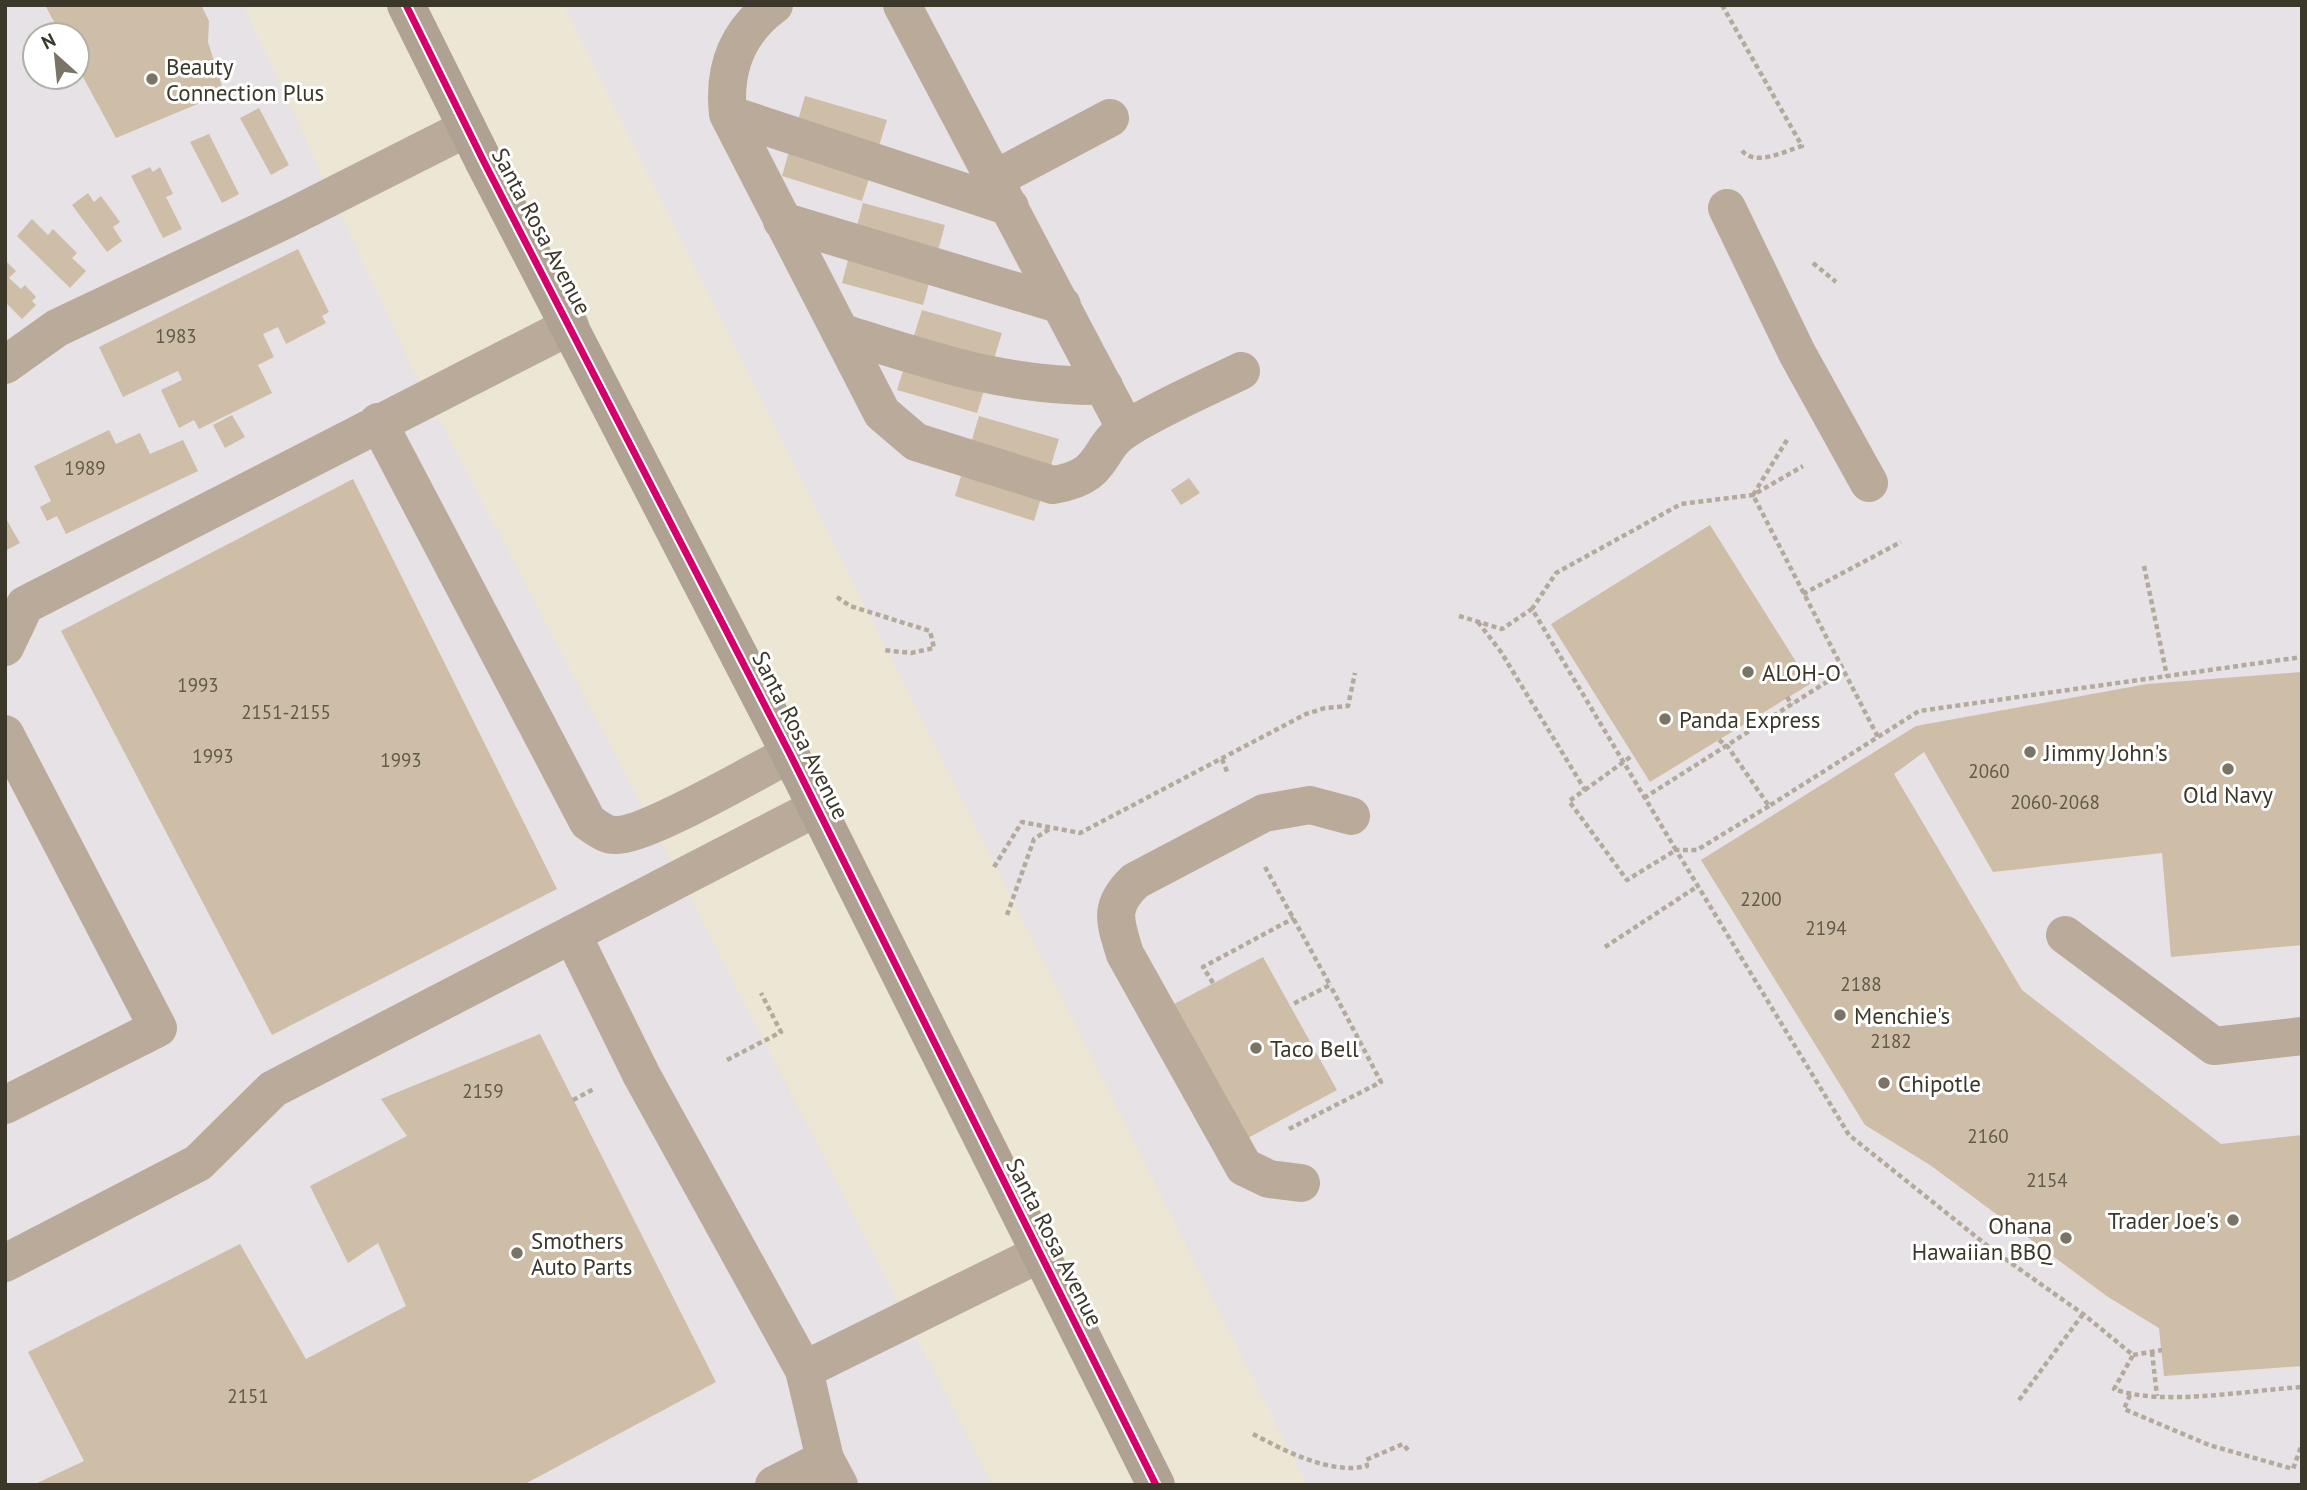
<svg xmlns="http://www.w3.org/2000/svg" width="2307" height="1490" viewBox="0 0 2307 1490" font-family="'PT Sans',sans-serif">
	<style>
		.commercial { fill: #e6e2e6; fill-rule: evenodd }
		.building { fill: #cebea7 }
		.lines { fill: none; stroke-linecap: round; stroke-linejoin: round }
		.path { stroke: #b4aa9c; stroke-width: 4.5; stroke-dasharray: 5 3.5; stroke-linecap: butt }
		.minor { stroke: #b9aa9a; stroke-width: 38 }
		.major { stroke: #b0a292; stroke-width: 38 }
		.cycleway-casing { stroke: #fff; stroke-width: 11 }
		.cycleway { stroke: #d6006c; stroke-width: 7 }
		.poi-dot { fill: #797465; stroke: #fff; stroke-width: 2.5 }
		.labels { text-anchor: middle; dominant-baseline: central; stroke-width: 6; stroke-linejoin: round; paint-order: stroke }
		.number-label { font-size: 19px; fill: #605948 }
		.poi-label { font-size: 23px; fill: #3b3729; stroke: #fff; text-anchor: start }
		.street-label { font-size: 23px; fill: #3b3729; stroke: #fff }
	</style>
	<rect width="100%" height="100%" fill="#ece6d4"/>
	<path class="commercial" d="M5,5H243L413,370L707,930L992,1485H5ZM35,35H77V77H35Z
		M563,5H2302V1485H1307Z"/>
	<path class="building" d="M45,5H201L209,21L208,42L224,93L116,138L77,66V35H61Z
		M805,96L887,120L862,201L782,176Z
		M259,108L289,165L271,175L240,118Z
		M209,134L239,194L222,203L190,142Z
		M150,167L153,172L160,167L173,194L166,197L182,229L163,238L131,176Z
		M88,193L94,202L101,196L120,222L113,227L122,241L107,252L72,205Z
		M863,203L945,225L923,305L842,283Z
		M32,219L48,235L53,229L77,253L72,258L86,271L70,288L17,236Z
		M298,249L329,312L322,316L326,323L286,344L278,327L263,334L274,357L258,365L272,393L199,429L194,420L179,428L161,390L182,380L178,371L123,397L99,347Z
		M5,260L16,271L9,278L21,289L25,285L36,297L32,301L36,305L22,319L5,302Z
		M922,310L1002,333L977,413L897,390Z
		M232,415L245,437L225,448L213,425Z
		M979,416L1059,439L1034,521L955,496Z
		M109,430L116,444L140,433L150,454L183,440L198,471L66,534L57,516L47,521L40,507L51,501L34,466Z
		M1189,478L1200,493L1181,505L1171,490Z
		M353,479L557,889L272,1035L61,631Z
		M5,517L20,543L5,551Z
		M1710,525L1810,684L1650,782L1551,624Z
		M2302,672V945L2171,957L2162,853L1993,872L1924,752L1894,774L2022,990L2221,1144L2302,1135V1366L2164,1376L2159,1328L2108,1297L1930,1165L1865,1125L1701,860L1916,726L2147,684Z
		M1263,957L1337,1090L1246,1139L1174,1004Z
		M540,1034L716,1382L523,1485H33L84,1461L28,1352L240,1244L306,1359L406,1306L378,1243L348,1263L310,1186L407,1136L381,1099Z"/>
	<g class="lines">
		<path class="path" d="M1722,5L1802,146C1785,151 1753,168 1741,149
			M1813,263L1836,282
			M1787,440L1753,495L1879,739
			M2144,566L2167,676
			M1803,594L1901,542
			M837,597L850,606L930,631L934,648L911,653L883,650
			M1459,616L1502,629L1532,609
			M1478,622L1501,652L1585,790L1569,801L1627,880L1676,850L1532,609L1556,573L1681,504L1753,495L1803,466
			M1787,697L1792,705
			M1719,740L1728,747L1769,806L1919,711L2302,657
			M1222,759L1228,774
			M1585,790L1633,755
			M1644,798L1844,671
			M1769,806L1697,850H1676L1849,1135L1994,1251L2083,1314L2133,1355L2114,1389C2161,1407 2250,1390 2302,1387
			M994,867L1022,822L1080,833L1306,714L1325,708L1348,706L1355,673
			M1265,867L1330,985L1291,1005
			M1007,915L1034,839L1051,828
			M1605,947L1698,886
			M1213,983L1203,967L1294,918
			M727,1060L781,1032L761,993
			M573,1100L594,1089
			M1289,1129L1381,1082L1330,985
			M2152,1352L2157,1396
			M2133,1355L2162,1350
			M2130,1395L2124,1409L2209,1445L2293,1469L2302,1444
			M2019,1400L2083,1314
			M1253,1434C1285,1451 1331,1475 1367,1466L1366,1460L1403,1444L1408,1450"/>
		<path class="minor" d="M774,5C737,32 723,69 728,114L882,413L916,442L1053,485C1109,476 1094,448 1128,428C1164,406 1204,389 1241,371
			M902,5L1126,429
			M728,114L1010,207
			M995,179L1110,118
			M1727,208L1797,353L1869,483
			M782,221L1062,305
			M840,332C932,361 1005,387 1104,386
			M5,365L57,328L287,219L467,128
			M378,422L588,822C597,828 606,836 617,835C648,835 756,771 790,754
			M5,647L25,605L570,326
			M5,734L158,1028L5,1105
			M572,934L641,1074L804,1370L825,1459L839,1485
			M2065,935L2214,1046L2302,1036
			M1301,1183L1269,1179L1244,1167L1125,954C1115,921 1108,907 1135,881L1264,813L1310,805L1351,816
			M5,1263L198,1163L273,1089L816,808
			M804,1370L1039,1254
			M774,1485L825,1459"/>
		<path class="major" d="M406,5L484,162L790,754L1156,1485"/>
		<defs>
			<path id="cycleway" d="M406,5L484,162L790,754L1156,1485"/>
		</defs>
		<use href="#cycleway" class="cycleway-casing"/>
		<use href="#cycleway" class="cycleway"/>
	</g>
	<g class="poi-dot">
		<circle cx="152" cy="79" r="7"/>
		<circle cx="1748" cy="672" r="7"/>
		<circle cx="1665" cy="719" r="7"/>
		<circle cx="2030" cy="752" r="7"/>
		<circle cx="2228" cy="769" r="7"/>
		<circle cx="1840" cy="1015" r="7"/>
		<circle cx="1256" cy="1048" r="7"/>
		<circle cx="1884" cy="1083" r="7"/>
		<circle cx="2233" cy="1220" r="7"/>
		<circle cx="2066" cy="1238" r="7"/>
		<circle cx="517" cy="1253" r="7"/>
	</g>
	<g class="labels">
		<g class="number-label">
			<text x="176" y="336">1983</text>
			<text x="85" y="468">1989</text>
			<text x="198" y="685">1993</text>
			<text x="286" y="712">2151-2155</text>
			<text x="213" y="756">1993</text>
			<text x="401" y="760">1993</text>
			<text x="1989" y="771">2060</text>
			<text x="2055" y="802">2060-2068</text>
			<text x="1761" y="899">2200</text>
			<text x="1826" y="928">2194</text>
			<text x="1861" y="984">2188</text>
			<text x="1891" y="1041">2182</text>
			<text x="483" y="1091">2159</text>
			<text x="1988" y="1136">2160</text>
			<text x="2047" y="1180">2154</text>
			<text x="248" y="1396">2151</text>
		</g>
		<g class="poi-label">
			<text x="166" y="66">Beauty<tspan x="166" dy="26">Connection Plus</tspan></text>
			<text x="1762" y="672">ALOH-O</text>
			<text x="1679" y="719">Panda Express</text>
			<text x="2044" y="752">Jimmy John's</text>
			<text x="2228" y="794" text-anchor="middle">Old Navy</text>
			<text x="1854" y="1015">Menchie's</text>
			<text x="1270" y="1048">Taco Bell</text>
			<text x="1898" y="1083">Chipotle</text>
			<text x="2219" y="1220" text-anchor="end">Trader Joe's</text>
			<text x="2052" y="1225" text-anchor="end">Ohana<tspan x="2052" dy="26">Hawaiian BBQ</tspan></text>
			<text x="531" y="1240">Smothers<tspan x="531" dy="26">Auto Parts</tspan></text>
		</g>
		<g class="street-label">
			<text transform="translate(542 231) rotate(62)">Santa Rosa Avenue</text>
			<text transform="translate(801 735) rotate(63)">Santa Rosa Avenue</text>
			<text transform="translate(1055 1242) rotate(63)">Santa Rosa Avenue</text>
		</g>
	</g>
	<rect width="2307" height="1490" fill="none" stroke="#3b3729" stroke-width="14"/>
	<g transform="translate(56 56) rotate(333)"><circle r="33" fill="#ffffff" stroke="#b1afa9" stroke-width="2"/>
	<path d="M0-5L12 26L0 18L-12 26Z" fill="#797465"/>
	<text y="-10" font-size="19" font-weight="bold" text-anchor="middle" fill="#3b3729">N</text>
	</g>
</svg>
